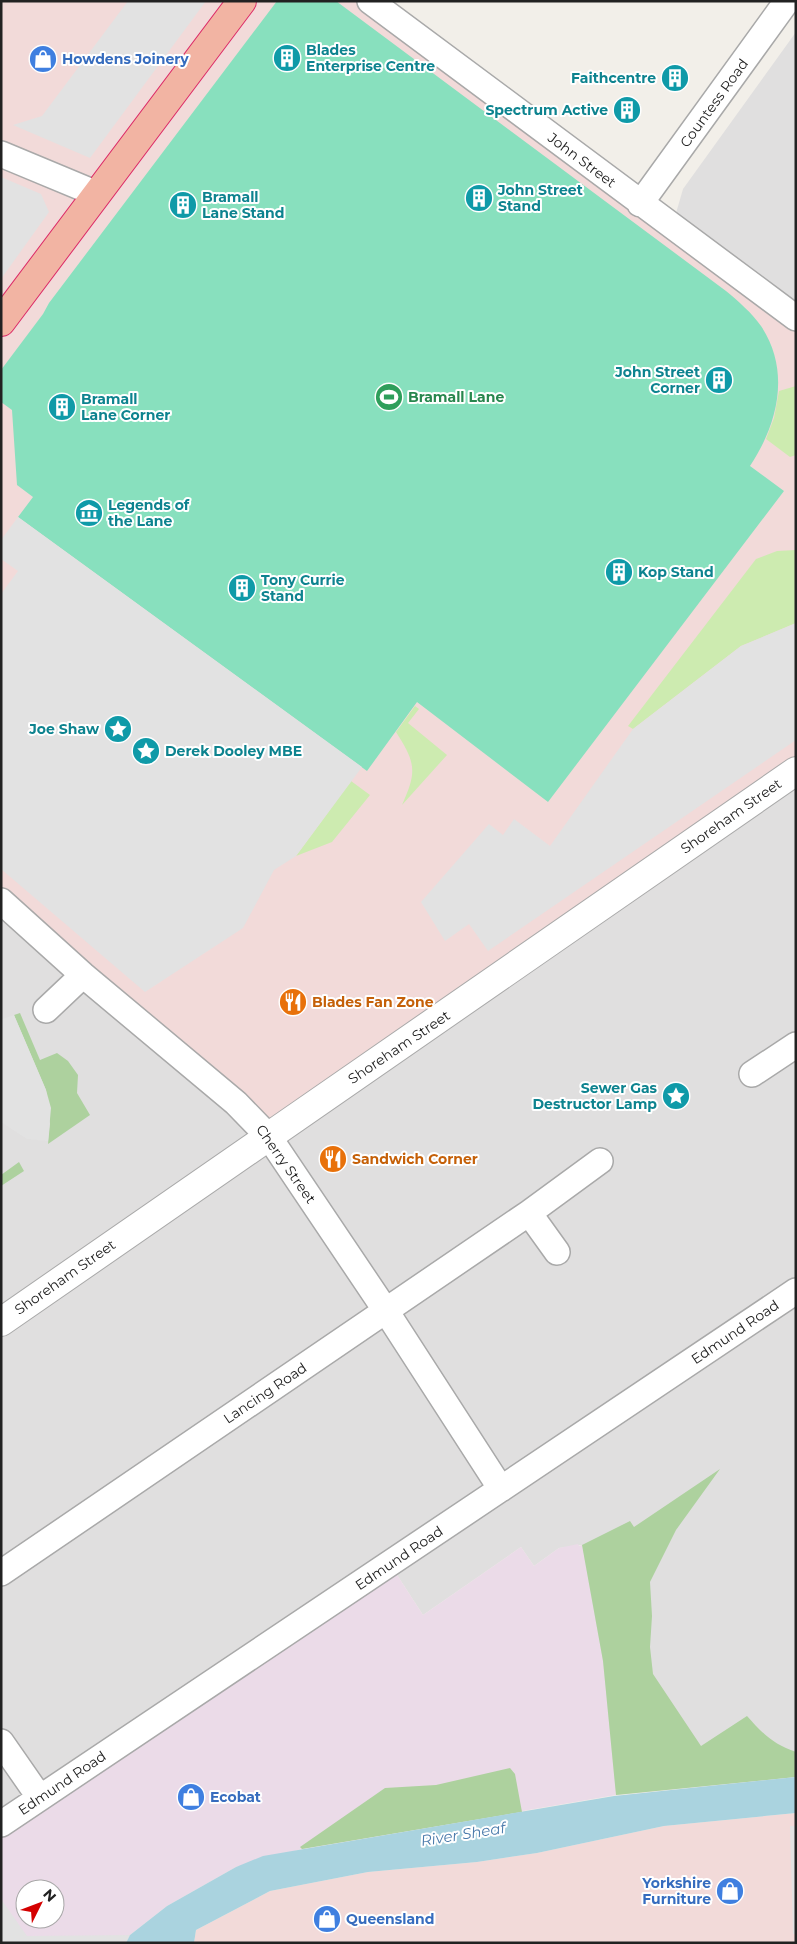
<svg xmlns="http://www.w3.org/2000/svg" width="797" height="1944" viewBox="0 0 797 1944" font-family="Montserrat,sans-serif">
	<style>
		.residential { fill: #e0dfdf }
		.commercial { fill: #f2dad9 }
		.industrial { fill: #ebdbe8; fill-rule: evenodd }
		.grass { fill: #cdebb0 }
		.forest { fill: #add19e }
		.pitch { fill: #88e0be }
		.parking { fill: #e2e2e2 }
		.water { fill: #aad3df }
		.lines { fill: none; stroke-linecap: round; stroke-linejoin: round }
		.minor-casing { stroke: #a9a9a9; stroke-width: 28 }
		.tertiary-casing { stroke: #a9a9a9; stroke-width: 30 }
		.trunk-casing { stroke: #dc2a67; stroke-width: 30 }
		.minor { stroke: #fff; stroke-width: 25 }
		.tertiary { stroke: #fff; stroke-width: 28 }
		.trunk { stroke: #f2b4a3; stroke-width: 28 }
		.labels { text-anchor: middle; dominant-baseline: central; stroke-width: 4; stroke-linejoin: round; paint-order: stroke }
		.culture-label { font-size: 14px; font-weight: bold; fill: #0d838f; stroke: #fff; text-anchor: start }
		.shop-label { font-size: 14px; font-weight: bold; fill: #366cbe; stroke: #fff; text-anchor: start }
		.street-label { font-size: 14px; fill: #222; stroke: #fff }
		.leisure-label { font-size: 14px; font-weight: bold; fill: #27864d; stroke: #fff; text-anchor: start }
		.food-label { font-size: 14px; font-weight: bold; fill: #c56008; stroke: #fff; text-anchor: start }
		.water-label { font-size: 15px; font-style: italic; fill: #4a7aab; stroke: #fff }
	</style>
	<rect width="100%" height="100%" fill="#f2efe9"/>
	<path class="residential" d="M796,32V318L672,227L683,189Z
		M796,771V1777L616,1795L582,1545L559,1548L534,1566L521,1547L423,1615L390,1564L1,1824V901Z"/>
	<path class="commercial" d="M1,1H370L796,318V771L269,1137L1,901Z
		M796,1813V1943H194L196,1930L270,1891L368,1872L477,1862L537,1853L664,1826Z"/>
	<path class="industrial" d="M578,1544L579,1546L582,1545L603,1661L616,1795L302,1849L236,1867L167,1906L130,1935L126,1943H1V1824L390,1564L423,1615L521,1547L534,1566L559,1548ZM25,1889H55V1919H25Z"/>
	<path class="grass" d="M796,386V455L790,457L766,439L774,418L779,391Z
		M796,550V623L741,646L633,729L628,726L756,559L777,551Z
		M415,706L419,709L408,723L447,755L402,805C417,772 416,763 396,732Z
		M351,781L370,795L332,842L296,856Z"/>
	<path class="forest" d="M20,1013L40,1060L57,1053L68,1061L78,1075L77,1093L90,1115L48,1144L50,1124L46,1090L14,1015Z
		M19,1162L24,1171L1,1186V1175Z
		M720,1469L676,1530L650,1582L652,1616L650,1647L653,1674L701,1746L747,1716C762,1733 774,1745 796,1752V1777L616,1795L603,1661L582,1545L630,1521L634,1527Z
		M510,1768L515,1774L522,1812L302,1849L300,1847L385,1788L436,1785Z"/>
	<path class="pitch" d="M277,1H336L726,291C738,301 752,313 761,326C791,371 778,424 750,466L784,491L548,802L417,702L367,771L18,517L33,497L17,485L12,410L1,402V370L43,314L49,303Z"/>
	<path class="parking" d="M128,1H206L90,158L13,125L42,116Z
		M1,177L41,194L49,212L1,279Z
		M18,517L362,767L296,856L274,870L243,928L145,992L1,869V594L18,571L1,559V540Z
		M796,623V740L488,951L469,924L445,941L421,902L489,824L503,835L514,819L550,846L633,729L741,646Z
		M1,1015L2,1019L14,1015L46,1090L51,1108L48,1141L27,1139L1,1122Z
		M790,1826H796V1934H793Z
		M1,1899L27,1936L130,1935L126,1943H1Z"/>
	<path class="water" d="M796,1777V1813L664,1826L537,1853L477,1862L368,1872L270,1891L196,1930L194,1943H126L130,1935L167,1906L236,1867L263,1856L614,1796Z"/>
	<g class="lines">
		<defs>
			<path id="minor" d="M370,1L796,318
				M1,154L97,194
				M640,204L787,1
				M1,901L83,975L236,1103L269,1137L386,1311L501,1489
				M46,1010L83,975
				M752,1074L796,1045
				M529,1213L600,1161
				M1,1573L529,1213L557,1252
				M1,1742L40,1798
				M1,1824L796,1291"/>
			<path id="tertiary" d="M1,1322L796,771"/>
			<path id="trunk" d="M1,322L242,1"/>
		</defs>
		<use href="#minor" class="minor-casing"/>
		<use href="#tertiary" class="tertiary-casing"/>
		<use href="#trunk" class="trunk-casing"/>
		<use href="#minor" class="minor"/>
		<use href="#tertiary" class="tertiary"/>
		<use href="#trunk" class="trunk"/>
	</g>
	<defs>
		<symbol id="building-disc" viewBox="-11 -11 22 22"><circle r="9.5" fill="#0f9aa8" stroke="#fff"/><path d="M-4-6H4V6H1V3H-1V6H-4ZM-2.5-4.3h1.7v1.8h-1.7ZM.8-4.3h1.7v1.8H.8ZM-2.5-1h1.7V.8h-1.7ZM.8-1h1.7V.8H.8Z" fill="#fff"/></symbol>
		<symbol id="shop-disc" viewBox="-11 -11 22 22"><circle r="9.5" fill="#3f7fe0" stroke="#fff"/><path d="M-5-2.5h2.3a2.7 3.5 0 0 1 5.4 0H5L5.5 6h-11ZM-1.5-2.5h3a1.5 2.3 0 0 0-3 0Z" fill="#fff"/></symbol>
		<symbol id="stadium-disc" viewBox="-11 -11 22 22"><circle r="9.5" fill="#2e9e5b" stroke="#fff"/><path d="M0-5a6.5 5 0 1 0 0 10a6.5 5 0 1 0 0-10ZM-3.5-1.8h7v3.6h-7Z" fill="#fff"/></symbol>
		<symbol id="museum-disc" viewBox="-11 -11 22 22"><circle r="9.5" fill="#0f9aa8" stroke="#fff"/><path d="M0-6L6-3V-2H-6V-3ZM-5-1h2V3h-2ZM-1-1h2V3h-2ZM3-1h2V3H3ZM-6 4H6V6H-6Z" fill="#fff"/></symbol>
		<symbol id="sight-disc" viewBox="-11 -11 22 22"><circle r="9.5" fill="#0f9aa8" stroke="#fff"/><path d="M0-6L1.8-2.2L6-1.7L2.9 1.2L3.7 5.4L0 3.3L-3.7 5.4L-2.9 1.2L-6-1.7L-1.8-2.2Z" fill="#fff"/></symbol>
		<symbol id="restaurant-disc" viewBox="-11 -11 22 22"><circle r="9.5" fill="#e8710a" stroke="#fff"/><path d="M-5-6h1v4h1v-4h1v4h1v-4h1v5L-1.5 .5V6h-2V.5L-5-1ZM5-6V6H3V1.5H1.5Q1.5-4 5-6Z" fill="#fff"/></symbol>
	</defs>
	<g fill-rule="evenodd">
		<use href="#building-disc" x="271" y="42" width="32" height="32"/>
		<use href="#shop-disc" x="27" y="43" width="32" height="32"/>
		<use href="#building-disc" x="659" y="62" width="32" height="32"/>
		<use href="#building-disc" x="611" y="94" width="32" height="32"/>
		<use href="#building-disc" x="463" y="182" width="32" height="32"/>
		<use href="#building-disc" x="167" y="189" width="32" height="32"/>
		<use href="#building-disc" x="703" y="364" width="32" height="32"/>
		<use href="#stadium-disc" x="373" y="381" width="32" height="32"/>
		<use href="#building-disc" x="46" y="391" width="32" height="32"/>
		<use href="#museum-disc" x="73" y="497" width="32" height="32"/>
		<use href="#building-disc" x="603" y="556" width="32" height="32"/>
		<use href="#building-disc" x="226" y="572" width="32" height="32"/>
		<use href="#sight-disc" x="102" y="713" width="32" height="32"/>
		<use href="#sight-disc" x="130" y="735" width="32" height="32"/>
		<use href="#restaurant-disc" x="277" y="986" width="32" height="32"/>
		<use href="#sight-disc" x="660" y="1080" width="32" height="32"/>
		<use href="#restaurant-disc" x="317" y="1143" width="32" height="32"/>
		<use href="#shop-disc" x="175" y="1781" width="32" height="32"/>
		<use href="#shop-disc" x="714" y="1875" width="32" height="32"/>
		<use href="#shop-disc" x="311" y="1903" width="32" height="32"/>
	</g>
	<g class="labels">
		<g class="culture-label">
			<text x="306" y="50">Blades<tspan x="306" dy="16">Enterprise Centre</tspan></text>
			<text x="656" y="78" text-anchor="end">Faithcentre</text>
			<text x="608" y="110" text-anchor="end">Spectrum Active</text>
			<text x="498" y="190">John Street<tspan x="498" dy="16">Stand</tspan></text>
			<text x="202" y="197">Bramall<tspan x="202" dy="16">Lane Stand</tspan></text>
			<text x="700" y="372" text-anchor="end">John Street<tspan x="700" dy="16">Corner</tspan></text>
			<text x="81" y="399">Bramall<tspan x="81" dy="16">Lane Corner</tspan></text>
			<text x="108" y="505">Legends of<tspan x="108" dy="16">the Lane</tspan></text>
			<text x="638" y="572">Kop Stand</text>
			<text x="261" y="580">Tony Currie<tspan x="261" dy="16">Stand</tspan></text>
			<text x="99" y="729" text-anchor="end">Joe Shaw</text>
			<text x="165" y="751">Derek Dooley MBE</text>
			<text x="657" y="1088" text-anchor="end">Sewer Gas<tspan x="657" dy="16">Destructor Lamp</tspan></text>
		</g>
		<g class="shop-label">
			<text x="62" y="59">Howdens Joinery</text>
			<text x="210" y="1797">Ecobat</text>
			<text x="711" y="1883" text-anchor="end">Yorkshire<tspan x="711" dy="16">Furniture</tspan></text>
			<text x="346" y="1919">Queensland</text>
		</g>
		<g class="street-label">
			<text transform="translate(714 103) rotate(-54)">Countess Road</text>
			<text transform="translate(582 160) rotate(37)">John Street</text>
			<text transform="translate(731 816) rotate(-35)">Shoreham Street</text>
			<text transform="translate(399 1047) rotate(-34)">Shoreham Street</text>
			<text transform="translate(286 1164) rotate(55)">Cherry Street</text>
			<text transform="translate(65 1277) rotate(-35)">Shoreham Street</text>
			<text transform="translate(735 1332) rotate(-34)">Edmund Road</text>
			<text transform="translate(265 1393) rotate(-34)">Lancing Road</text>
			<text transform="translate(399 1558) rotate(-34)">Edmund Road</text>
			<text transform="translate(62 1783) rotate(-34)">Edmund Road</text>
		</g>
		<g class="leisure-label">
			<text x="408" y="397">Bramall Lane</text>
		</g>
		<g class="food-label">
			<text x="312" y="1002">Blades Fan Zone</text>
			<text x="352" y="1159">Sandwich Corner</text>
		</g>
		<g class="water-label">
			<text transform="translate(463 1834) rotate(-9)">River Sheaf</text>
		</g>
	</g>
	<rect width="797" height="1944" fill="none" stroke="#222222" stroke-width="5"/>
	<g transform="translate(40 1904) rotate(48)"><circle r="24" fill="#ffffff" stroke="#a7a7a7"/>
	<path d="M0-4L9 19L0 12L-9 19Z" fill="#d40000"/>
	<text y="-8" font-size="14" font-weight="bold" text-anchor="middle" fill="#222222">N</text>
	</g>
</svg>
